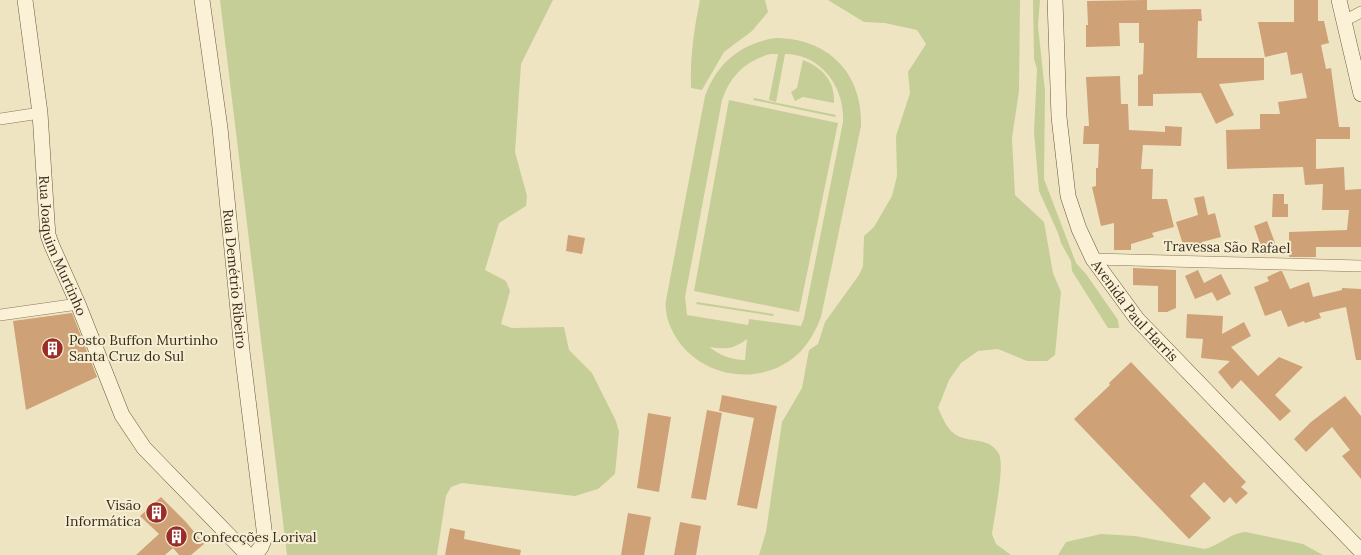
<svg xmlns="http://www.w3.org/2000/svg" width="1361" height="555" viewBox="0 0 1361 555" font-family="Lora,serif">
	<style>
		.green { fill: #c4ce96; fill-rule: evenodd }
		.building { fill: #cea177 }
		.lines { fill: none; stroke-linecap: round; stroke-linejoin: round }
		.street-casing { stroke: #8a7659; stroke-width: 12 }
		.secondary-casing { stroke: #6b573c; stroke-width: 16 }
		.street { stroke: #faf1d6; stroke-width: 11 }
		.secondary { stroke: #faf1d6; stroke-width: 15 }
		.labels { text-anchor: middle; dominant-baseline: central; stroke-width: 4; stroke-linejoin: round; paint-order: stroke }
		.street-label { font-size: 14px; fill: #392c1d; stroke: #f6eed2 }
		.poi-label { font-size: 14px; fill: #392c1d; stroke: #f6eed2; text-anchor: start }
	</style>
	<rect width="100%" height="100%" fill="#efe4c2"/>
	<path class="green" d="M220,0H553L521,64L515,152L527,196L526,206L499,223L485,270L506,281L510,291L501,324L512,328L564,327L569,350L592,373L616,421L619,432L615,474L598,489L575,496L462,483L451,487L446,496L437,555H287Z
		M700,0H765L768,12L752,31L724,52L702,90L691,88C690,58 694,29 700,0Z
		M828,0H1020L1019,91L1012,138L1015,195L1044,222L1053,273L1061,292L1055,355L1047,361H1027L998,349L978,351L961,363L949,380L938,408C943,418 947,431 958,436C972,443 990,437 999,454C1005,467 994,518 992,534L996,544L1011,555H759L766,532L782,422L802,388L809,350L818,344L825,322L859,275L863,266L864,236L874,227L892,196L897,176L896,136L910,93L908,72L926,44L917,30L885,23L864,22Z
		M1033,0H1040L1038,26L1045,91L1044,179L1076,263L1086,274L1118,320L1119,328H1108L1072,271L1071,261L1061,243L1058,233L1039,191L1034,132L1037,69L1034,59Z
		M775,38C828,38 863,73 861,126L821,317C816,330 810,341 801,351C767,386 708,381 679,342C673,333 667,322 666,310C665,305 666,300 667,295L705,96C717,63 740,44 775,38ZM770,54H778L769,100L776,102L785,54C821,54 845,87 843,122L804,318L801,326L749,319L748,325L687,315L685,297L722,100C730,76 745,61 770,54ZM747,339L745,360C731,360 720,355 709,347C726,349 732,350 747,339Z
		M803,60C823,68 835,81 834,103L803,97L795,101L791,92L797,88Z
		M754,98L836,115L835,117L753,100Z
		M729,100L838,123L799,312L694,291Z
		M697,302L774,314L773,316L696,304Z
		M1246,532L1303,544L1323,555H1058L1066,542L1101,534L1135,536L1205,549C1220,545 1230,533 1246,532Z"/>
	<path class="building" d="M1147,0V10L1201,9L1202,21H1198L1197,58H1264V80L1219,84L1234,115L1216,124L1201,93L1153,94V106H1138V75L1143,74L1144,43H1139V23H1119L1120,46L1086,47V25H1088L1087,1Z
		M1294,0H1318V21H1324L1329,43L1321,45L1326,69L1331,68L1339,127H1350V139H1316V169L1344,167L1345,190L1361,189V247H1316V257H1289V232L1347,230L1349,210H1322L1323,184L1305,185L1303,167L1227,169L1226,130L1260,129V114H1280L1278,102L1307,98L1302,73L1291,75L1287,52L1265,57L1258,22H1294Z
		M1120,76L1121,104H1128L1129,130L1165,132V126L1182,127L1181,146L1143,145L1141,169H1153L1152,199H1167L1174,227L1152,233L1154,237L1131,244V250H1114V223L1101,226L1092,187L1096,186V168H1098L1099,144H1083L1084,126H1089L1086,77Z
		M1273,194H1284V204H1288V217H1272Z
		M1204,196L1208,215L1215,213L1221,237L1202,242L1203,246L1185,251L1176,222L1198,215L1194,198Z
		M1267,221L1278,251L1264,255L1254,226Z
		M568,235L585,238L582,254L566,251Z
		M1133,268L1176,270V308L1167,312H1158V286L1133,285Z
		M1198,270L1204,283L1221,274L1231,294L1217,301L1212,292L1195,299L1185,276Z
		M1280,271H1282L1290,289L1309,282L1313,297L1342,290V288L1361,289V360H1356L1346,307L1319,313L1321,318L1305,323L1304,321L1288,327L1281,310L1265,316L1254,287L1269,281L1267,277Z
		M72,313L97,377L26,410L13,321Z
		M1187,314L1223,316L1222,334L1244,322L1251,336L1231,347L1258,376L1279,357L1303,367L1275,395L1291,411L1280,421L1241,380L1232,389L1218,372L1230,361L1201,358L1203,339L1186,338Z
		M1131,362L1246,482L1241,487L1248,493L1236,504L1230,497L1224,503L1204,482L1190,496L1211,518L1189,539L1074,419L1110,385L1109,383Z
		M722,395L777,406L757,509L737,505L754,418L719,411Z
		M1345,396L1361,416V479L1342,456L1350,450L1332,427L1306,452L1294,439L1311,422Z
		M707,410L722,413L706,500L691,498Z
		M648,413L671,417L659,492L637,488Z
		M161,497L186,522L204,544L191,555H179L173,548L165,555H136L159,534L140,516Z
		M628,513L651,517L644,555H621Z
		M680,522L701,526L696,555H674Z
		M450,528L465,531L464,539L521,550L520,555H445Z"/>
	<g class="lines">
		<defs>
			<path id="street" d="M1344,21L1361,12
				M0,119L40,113
				M1093,259L1361,266
				M0,315L78,304"/>
			<g id="secondary">
				<path id="s1" d="M25,0L40,113L47,222L48,235L52,246L78,304L122,415L144,448L248,555"/>
				<path id="s2" d="M202,0L220,128L242,351L265,537L261,547L255,555"/>
				<path id="s3" d="M1055,0L1059,117L1068,196L1079,229L1093,259L1137,319L1361,551"/>
				<path d="M1339,0L1361,94"/>
			</g>
		</defs>
		<use href="#street" class="street-casing"/>
		<use href="#secondary" class="secondary-casing"/>
		<use href="#street" class="street"/>
		<use href="#secondary" class="secondary"/>
	</g>
	<defs>
		<symbol id="building-disc" viewBox="-11 -11 22 22"><circle r="9.5" fill="#9a2d27" stroke="#f6eed2"/><path d="M-4-6H4V6H1V3H-1V6H-4ZM-2.5-4.3h1.7v1.8h-1.7ZM.8-4.3h1.7v1.8H.8ZM-2.5-1h1.7V.8h-1.7ZM.8-1h1.7V.8H.8Z" fill="#fff"/></symbol>
	</defs>
	<g fill-rule="evenodd">
		<use href="#building-disc" x="40" y="336" width="25" height="25"/>
		<use href="#building-disc" x="144" y="500" width="25" height="25"/>
		<use href="#building-disc" x="164" y="524" width="25" height="25"/>
	</g>
	<g class="labels">
		<g class="street-label">
			<text stroke="none"><textPath href="#s1" startOffset="250">Rua Joaquim Murtinho</textPath></text>
			<text transform="translate(1227 247) rotate(1)">Travessa São Rafael</text>
			<text stroke="none"><textPath href="#s2" startOffset="281">Rua Demétrio Ribeiro</textPath></text>
			<text stroke="none"><textPath href="#s3" startOffset="331">Avenida Paul Harris</textPath></text>
		</g>
		<g class="poi-label">
			<text x="69" y="340">Posto Buffon Murtinho<tspan x="69" dy="16">Santa Cruz do Sul</tspan></text>
			<text x="141" y="505" text-anchor="end">Visão<tspan x="141" dy="16">Informática</tspan></text>
			<text x="193" y="537">Confecções Lorival</text>
		</g>
	</g>
</svg>
